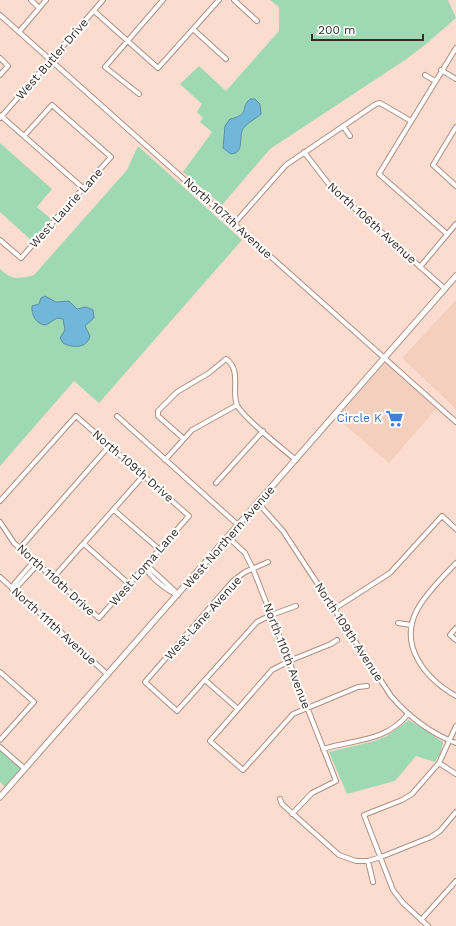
<svg xmlns="http://www.w3.org/2000/svg" width="456" height="926" viewBox="0 0 456 926" font-family="'Work Sans',sans-serif">
	<style>
		.built { fill: #f4cfbd }
		.green { fill: #9ed9b4 }
		.water { fill: #70b7d9; stroke: #5f8da4 }
		.lines { fill: none; stroke-linecap: round; stroke-linejoin: round }
		.minor-casing { stroke: #ac9082; stroke-width: 6 }
		.major-casing { stroke: #ac9082; stroke-width: 7 }
		.minor { stroke: #fff; stroke-width: 4 }
		.major { stroke: #fff; stroke-width: 5 }
		.labels { text-anchor: middle; dominant-baseline: central; stroke-width: 4; stroke-linejoin: round; paint-order: stroke }
		.street-label { font-size: 12px; fill: #382c27; stroke: #fff }
		.shop-label { font-size: 12px; fill: #366cbe; stroke: #fff; text-anchor: end }
	</style>
	<rect width="100%" height="100%" fill="#fbdcce"/>
	<path class="built" d="M456,300V409L402,358Z
		M385,363L437,408L389,463L337,418Z"/>
	<path class="green" d="M270,0H448L456,18L425,45L405,60L270,149L222,205L183,172L212,132L200,122L203,118L197,112L202,104L180,84L199,66L226,91L279,31V7Z
		M0,143L52,189L37,207L51,219L32,241L0,212Z
		M138,146L242,240L99,403L74,381L0,466V269C13,281 19,279 34,275L127,170Z
		M409,720L443,742L441,752L435,762L416,756L395,781L347,794L329,752L375,741L387,736Z
		M0,749L22,768L5,787L0,782Z"/>
	<path class="water" d="M250,99H255L260,104L261,114C255,120 245,123 242,131C239,140 244,153 231,154L223,148L225,126L230,119C250,115 240,108 250,99Z
		M45,296L56,302L69,301L77,309L86,307L93,310L94,318L85,326L90,336C87,349 72,348 63,343L60,338L65,330L63,319L57,318L46,325C36,325 31,314 32,306L39,304L41,298Z"/>
	<g class="lines">
		<defs>
			<path id="minor" d="M31,0L39,8
				M234,0L257,21
				M94,11L158,68L219,0
				M0,15L456,422
				M193,29L226,59
				M19,32L46,0
				M0,58L8,66L0,75
				M441,70L456,79
				M425,75L435,81
				M139,94L105,67L163,0
				M0,115L83,188
				M0,118L103,0
				M343,126L350,136
				M456,127L433,165L456,186
				M304,152L331,187L445,289
				M234,224L286,165L376,104L380,103L411,121
				M447,234L379,174L456,48
				M0,240L21,258L111,157L52,105L24,136
				M420,267L456,224
				M117,416L238,525
				M184,439L158,416V411L177,392L209,373L226,359C242,370 231,391 237,405C243,418 283,449 296,460
				M165,460L192,430L237,405
				M216,483L263,431
				M0,501L76,416L189,516L99,618L14,543L0,522
				M258,503L283,531L391,696C409,717 430,733 456,743
				M114,510L160,550
				M228,537L245,553L253,569L336,781L312,793L292,814
				M84,544L129,584
				M20,548L110,445
				M268,562L245,572L233,581L145,682L177,711L257,622L271,615L296,606
				M456,563C443,577 426,593 417,610C398,646 426,679 456,696
				M145,567C151,578 166,590 178,595
				M145,567L151,569L178,594
				M0,577L108,675
				M53,578L144,475
				M12,589L15,583L34,561
				M12,589L18,586L38,564
				M334,609L390,573L442,516L456,529
				M398,623L411,625
				M456,628L450,635L456,640
				M337,640L331,644L289,661L272,670L210,741L243,770L293,714L358,687L367,686
				M0,672L34,702L0,740
				M205,680L238,709
				M0,747L25,769
				M323,749C355,739 386,742 408,714
				M439,763L456,774
				M280,799L282,804L339,855L356,861H368L381,857L431,837L440,831L456,812
				M368,861L373,882
				M421,920L456,881
				M428,926L403,903L393,890L364,815L402,800L412,794L439,763L456,726"/>
			<path id="major" d="M0,797L456,276"/>
		</defs>
		<use href="#minor" class="minor-casing"/>
		<use href="#major" class="major-casing"/>
		<use href="#minor" class="minor"/>
		<use href="#major" class="major"/>
	</g>
	<defs>
		<symbol id="supermarket-bare" viewBox="-9 -9 18 18"><path d="M-6-5.5h2.5l.6 2H6L4.5 2H-2.5L-4.4-4H-6ZM-1.5 3.2a1.3 1.3 0 1 0 .1 0ZM3 3.2a1.3 1.3 0 1 0 .1 0Z" fill="#3f7fe0" stroke="#fff" stroke-width="2.5" paint-order="stroke"/></symbol>
	</defs>
	<g fill-rule="evenodd">
		<use href="#supermarket-bare" x="382" y="406" width="25" height="25"/>
	</g>
	<g class="labels">
		<g class="street-label">
			<text transform="translate(52 59) rotate(-49)">West Butler Drive</text>
			<text transform="translate(66 208) rotate(-48)">West Laurie Lane</text>
			<text transform="translate(228 218) rotate(42)">North 107th Avenue</text>
			<text transform="translate(372 223) rotate(42)">North 106th Avenue</text>
			<text transform="translate(133 466) rotate(41)">North 109th Drive</text>
			<text transform="translate(229 537) rotate(-49)">West Northern Avenue</text>
			<text transform="translate(144 567) rotate(-49)">West Loma Lane</text>
			<text transform="translate(56 580) rotate(42)">North 110th Drive</text>
			<text transform="translate(203 618) rotate(-48)">West Lane Avenue</text>
			<text transform="translate(54 626) rotate(42)">North 111th Avenue</text>
			<text transform="translate(349 632) rotate(57)">North 109th Avenue</text>
			<text transform="translate(287 656) rotate(69)">North 110th Avenue</text>
		</g>
		<g class="shop-label">
			<text x="382" y="418">Circle K</text>
		</g>
	</g>
	<path d="M312 34v6h111v-6" fill="none" stroke="#382c27" stroke-width="2"/>
	<text x="318" y="34" font-size="12" fill="#382c27" stroke="#ffffff" stroke-width="3" paint-order="stroke">200 m</text>
</svg>
